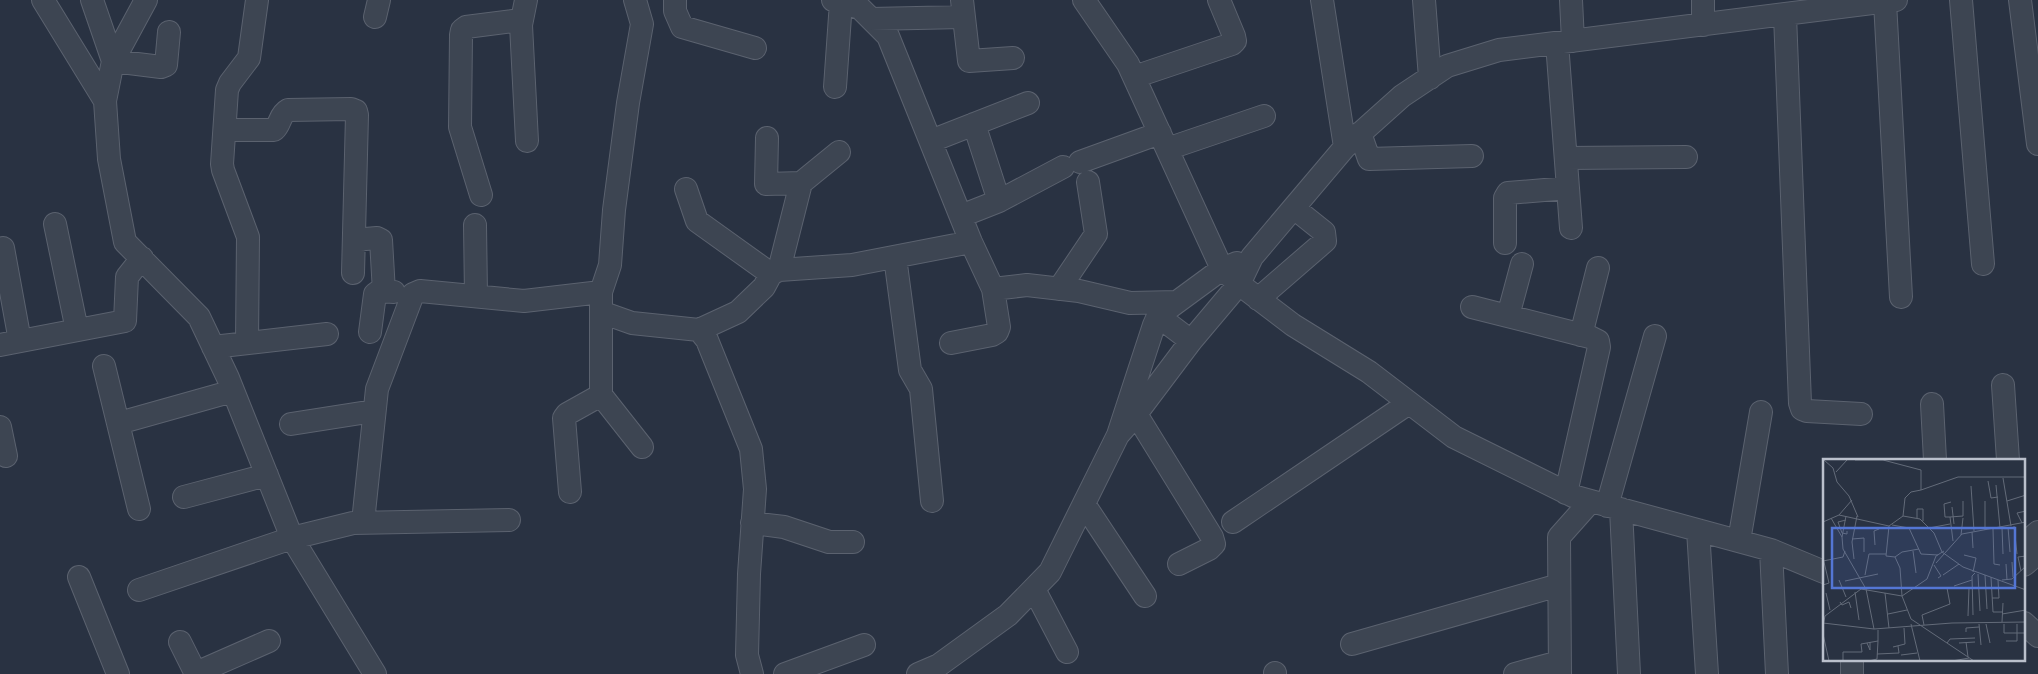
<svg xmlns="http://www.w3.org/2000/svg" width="2038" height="674" viewBox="0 0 2038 674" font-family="'Public Sans',sans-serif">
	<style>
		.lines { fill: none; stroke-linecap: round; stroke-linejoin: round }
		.minor-casing { stroke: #5b626f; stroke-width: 24 }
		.minor { stroke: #3d4552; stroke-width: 22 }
		.inset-road { fill: none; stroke: #636b79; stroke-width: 1 }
		.view { fill: #5476d4; fill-opacity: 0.15; stroke: #5476d4; stroke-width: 2.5 }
		.inset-edge { fill: none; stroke: #bac0cc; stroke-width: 2.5 }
	</style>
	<rect width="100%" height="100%" fill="#293242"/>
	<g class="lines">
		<defs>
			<path id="minor" d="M43,0L105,101
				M92,0L113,61L161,67L166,65L169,32
				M146,0L113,61L105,101L109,159L125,242L199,317L228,378L292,538L375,674
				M526,0L521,25L527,141
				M635,0L642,24L628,103L614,210L610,265L601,292V312L632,323L699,330L707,340L751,449L755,489L749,574L747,655L752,674
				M675,0V11L682,27L755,48
				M833,0L860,8L888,36L971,242L993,289L1027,285L1079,291L1130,303L1177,302
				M962,0L969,61L1013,58
				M1084,0L1128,64L1222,269L1239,284L1293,325L1369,372L1454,437L1573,496L1591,501L1771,550L1824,572
				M1322,0L1345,147
				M1424,0L1430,78
				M1571,0L1573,41
				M1703,0V25
				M1961,0L1983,264
				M2020,0L2038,144
				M1885,2L1901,297
				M1785,15L1800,403L1802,409L1807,411L1861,414
				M375,17L379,0
				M871,19L963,17
				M1557,43L1571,228
				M1134,77L1232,44L1235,41L1234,36L1219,0
				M835,87L841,2
				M974,124L999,201
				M225,130H274C281,124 279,115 288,110L351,109L356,111L357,115L353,273
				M1360,133L1369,159L1472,156
				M767,138L766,184L801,183
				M931,141L1028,103
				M1167,149L1264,116
				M1566,158L1686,157
				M1080,162L1160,133
				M686,189L697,221L771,274
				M481,195L460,127L461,35L462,30L466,27L521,20
				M961,216L999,201L1063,167
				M55,224L77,330
				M475,225L476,295
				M354,240L377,238L381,240L384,292
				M1505,243V198L1508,193L1568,188
				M3,248L20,341
				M895,257L910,370L921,389L932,501
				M779,270L801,183L839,152
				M1059,289L1096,234L1088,182
				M1258,299L1325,241L1324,232L1294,208
				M1472,307L1590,337L1598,341L1599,347L1566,493
				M601,312V395L642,447
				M1158,316L1191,341
				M1508,316L1522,264
				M699,330L738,312L764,287L771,274L779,270L852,265L971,242
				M370,332L375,294L379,291L394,292
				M1581,335L1598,268
				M247,343L248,237L223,170L222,164L227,90L230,83L249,58L257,0
				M951,343L992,335L997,332L999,327L993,289
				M0,345L125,321L127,277L142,258
				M213,347L327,334
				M104,366L139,509
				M2003,385L2008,460
				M1932,404L1935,460
				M1136,414L1212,537L1214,544L1209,549L1179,564
				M119,423L233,391
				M291,424L374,411
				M0,427L6,456
				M1118,435L1133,418L1191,341L1239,284L1252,257L1345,147L1402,96L1447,66L1499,50L1896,0
				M570,492L564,418L567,414L601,395
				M184,497L267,475
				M1084,504L1145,596
				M1607,506L1655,336
				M1621,509L1629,674
				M363,522L377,389L413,294L420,291L524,301L601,292
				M1233,522L1409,403
				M752,523L784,527L829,542H853
				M1698,530L1707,674
				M1739,541L1761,412
				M2024,544L2038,532
				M1771,550L1777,674
				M2024,565L2038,553
				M79,577L118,674
				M1034,589L1067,652
				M139,590L292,538L353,523L509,520
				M2024,623L2038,636
				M180,642L196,674
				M1352,644L1559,585
				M1852,660V674
				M196,673L269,641
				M1275,673V674
				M785,674L864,645
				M918,674L939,665L1008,615L1050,572L1118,435L1154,325L1158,316L1222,269L1237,263
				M1515,674L1559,662
				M1560,674L1559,537L1591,501"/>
		</defs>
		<use href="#minor" class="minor-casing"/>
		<use href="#minor" class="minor"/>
	</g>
	<g transform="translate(1823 459)">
		<rect width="202" height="202" fill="#293242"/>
		<path class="inset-road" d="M1,1L10,9L14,23L26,37L35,58M32,1H60L98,11V31L88,33L82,39L80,57M13,13L24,1M180,19L188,67M165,22L168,39L175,38M173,26L177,69M148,27L151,72M98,31L135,18H203M162,42V71M184,42L203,36M129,48L131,65M16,56L29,41M23,57L19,78L20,90L43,130L51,170M127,58H122L121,45L128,43M8,59L19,78M94,59V50H100V62M23,61L15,63L19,74L24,75V72M0,63L16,56L66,67L80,57L97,60L111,74L119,93L140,108L203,131M199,64L194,54L203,52M69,66L86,69L98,95L115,96M191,67L194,95M185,68L187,93M106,69L127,65M179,69L180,95M170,70L171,105L177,106M149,73L150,89M138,76L140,59M29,80L41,79V93M130,82L127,58L140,57V42M52,86L51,72L56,70M90,92L93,114M121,92L113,97L104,120L79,137L88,160L151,202M141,96L153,99L150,113M72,98L79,93L96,90M0,99L6,124L0,126M31,100L29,83L34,57M0,102L20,98L22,92M189,103L190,118M113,104L139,75L203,63M183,105L184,121M111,106L118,117L115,119M198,112L195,98L203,97M155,115L157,152M42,116L46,95H63M120,116L136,105M162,116L164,150M168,118L170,153H180M16,121L23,138M179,121L189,120L203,107M22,122L55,115M131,127L149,121M32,133L36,161M3,134L7,151M62,134L66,169M169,139H176L175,121M17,143L19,146L26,143L28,149M65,155L84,151M179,155L203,151M150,156L149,117L152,114M145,157L146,129M179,163L180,144M0,164L51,170L129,164L203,163M88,165L97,202M156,165L158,186M163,165L167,184M181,165V174H203M101,166L99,156L127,145L124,129M0,167L2,157L38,130L79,137L77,109L72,98L63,97L66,67M143,173V169L156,168M0,175L6,202M183,182H194V165M143,183L145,198M44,184L47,191V183M124,184L127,180L152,179M136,184L152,183M70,188L82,185L81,169M54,195L76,194L75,187M78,196L94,194M20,202V193H39L38,185L55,182V171M46,202L54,200L55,182M129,202L146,199"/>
		<path class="view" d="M9,69H192V129H9Z"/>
		<rect width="202" height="202" class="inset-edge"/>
	</g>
</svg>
